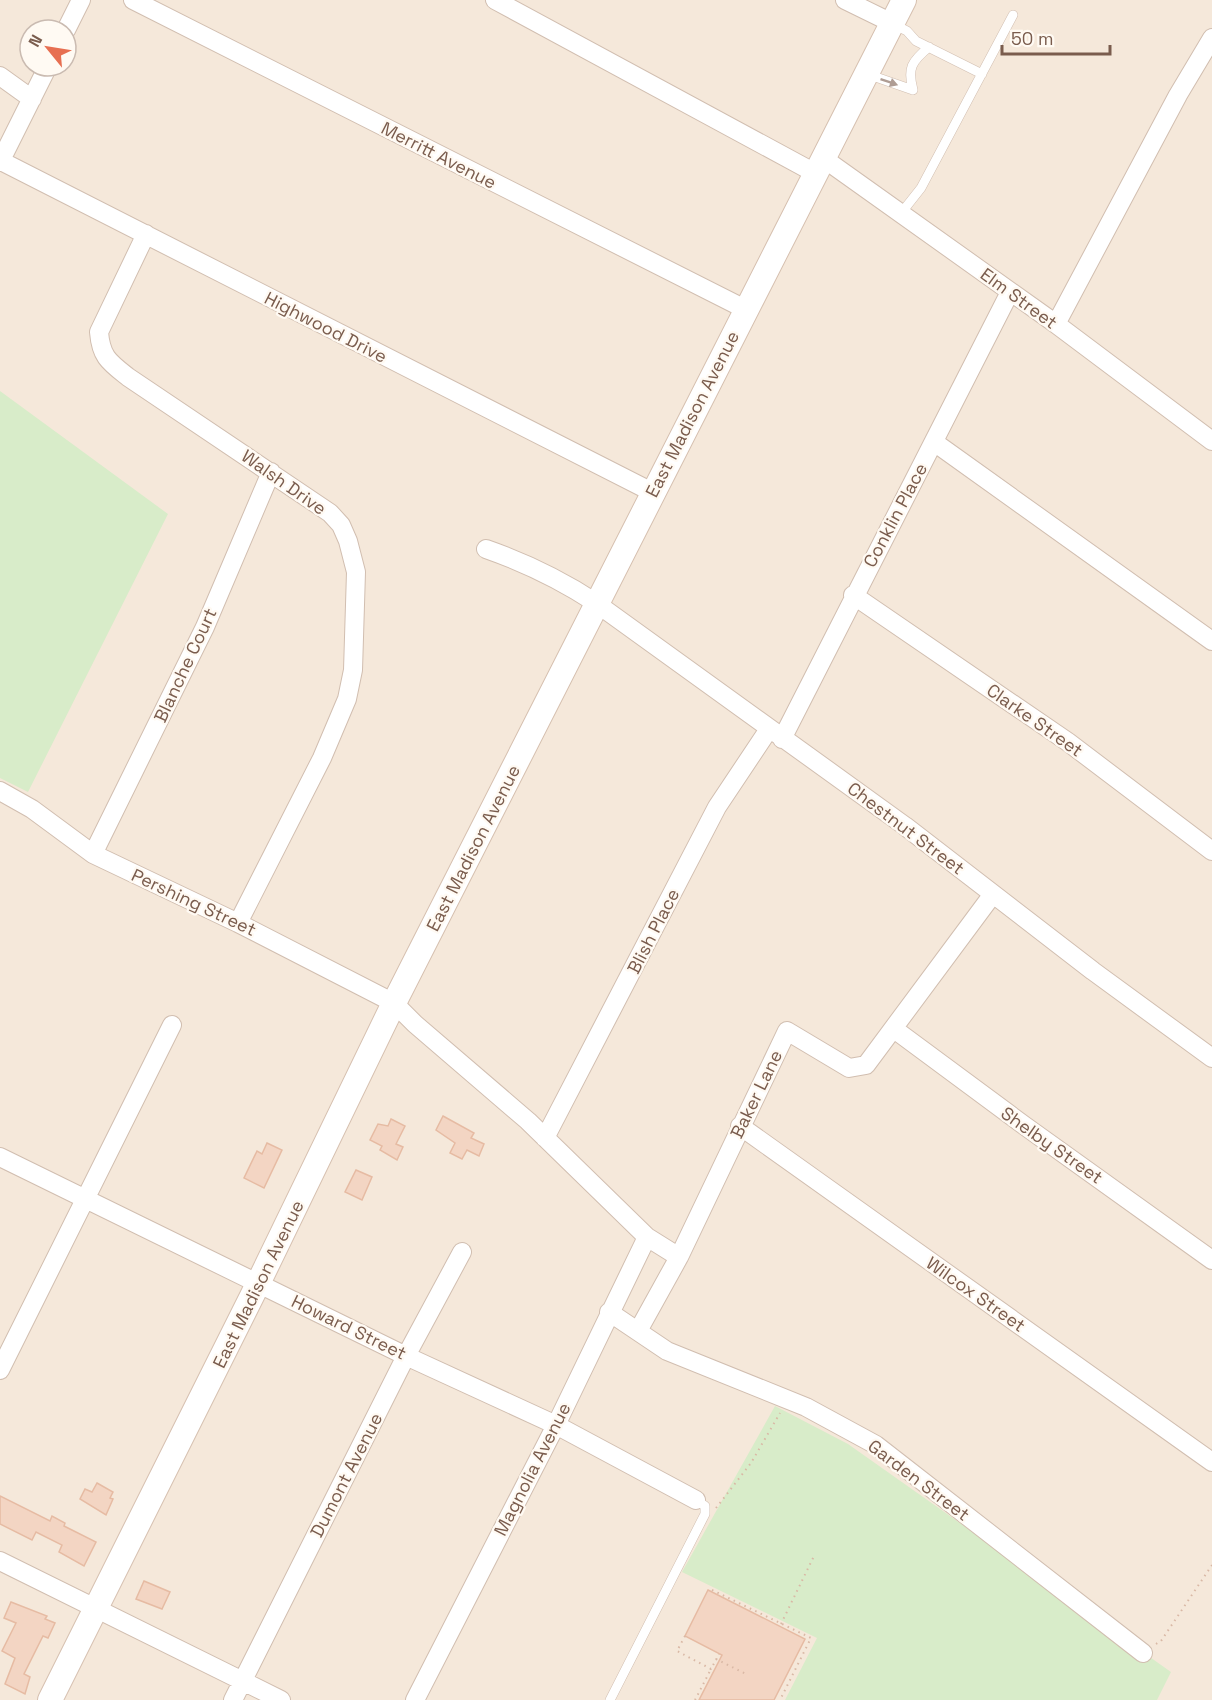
<svg xmlns="http://www.w3.org/2000/svg" width="1212" height="1700" viewBox="0 0 1212 1700" font-family="'Space Grotesk',sans-serif">
	<style>
		.residential { fill: #f5e8da; fill-rule: evenodd }
		.green { fill: #d8ecc9 }
		.building { fill: #f3d5c3; stroke: #e6bba3; stroke-width: 1.5 }
		.lines { fill: none; stroke-linecap: round; stroke-linejoin: round }
		.service-casing { stroke: #d1beb0; stroke-width: 10 }
		.minor-casing { stroke: #d1beb0; stroke-width: 20 }
		.secondary-casing { stroke: #d6c0b0; stroke-width: 26 }
		.path { stroke: #d9b8a5; stroke-width: 2; stroke-dasharray: 1.5 4.5; stroke-linecap: butt }
		.service { stroke: #fff; stroke-width: 9 }
		.minor { stroke: #fff; stroke-width: 18 }
		.secondary { stroke: #fff; stroke-width: 24 }
		.oneway { fill: #af9d94 }
		.labels { text-anchor: middle; dominant-baseline: central; stroke-width: 4.5; stroke-linejoin: round; paint-order: stroke }
		.street-label { font-size: 18px; fill: #7a5c4d; stroke: #fffaf3 }
	</style>
	<rect width="100%" height="100%" fill="#fdf6ec"/>
	<path class="residential" d="M0,0H1212V1700H0ZM30,30H66V66H30Z"/>
	<path class="green" d="M0,391L168,514L28,792L0,778Z
		M775,1406L848,1444L1171,1672L1157,1700H785L817,1638L682,1572Z"/>
	<path class="building" d="M443,1116L474,1133L471,1138L484,1144L479,1156L467,1150L462,1159L450,1153L455,1143L436,1130Z
		M391,1119L405,1126L396,1144L403,1147L397,1160L380,1150L382,1146L370,1140L378,1124L388,1126Z
		M267,1143L282,1150L264,1188L244,1178L257,1151L262,1154Z
		M356,1170L372,1177L362,1200L345,1192Z
		M97,1483L113,1492L110,1498L113,1499L106,1515L80,1499L85,1489L92,1492Z
		M0,1496L50,1521L52,1516L65,1523L64,1526L96,1542L84,1566L59,1552L62,1545L36,1532L32,1540L0,1524Z
		M144,1581L170,1592L162,1609L136,1599Z
		M708,1590L805,1639L774,1700H699L722,1655L685,1636Z
		M11,1602L47,1616L45,1619L55,1623L48,1638L43,1636L24,1674L30,1677L25,1694L5,1684L15,1658L2,1651L16,1623L4,1618Z"/>
	<g class="lines">
		<defs>
			<path id="service" d="M893,24L907,31L916,41L982,74
				M867,74L913,90
				M913,90C907,68 912,61 929,47
				M902,212L921,188L1013,15
				M610,1700L705,1514V1506L696,1500"/>
			<path id="minor" d="M133,0L745,309
				M495,0L815,173
				M845,0L892,23
				M66,30L81,0
				M0,76L32,99
				M823,158L1056,324L1212,441
				M1,161L652,492
				M0,162L48,66
				M146,234L99,332C101,357 109,362 128,377L330,513L341,525L348,541L356,572L353,670L347,699L322,758L238,923
				M1056,324L1178,95L1212,38
				M934,442L1212,641
				M486,549C526,563 561,580 596,603L905,826L1093,971L1212,1058
				M853,595L1068,742L1212,851
				M782,739L1010,292
				M0,791L32,809L93,854L238,923L394,1003L415,1024L528,1121L647,1237L679,1257
				M93,854L205,627L271,472
				M894,1029L1025,1126L1212,1260
				M740,1126L1212,1462
				M545,1138L717,807L769,729
				M0,1157L406,1356L556,1425L696,1500
				M609,1312L667,1351L806,1407L876,1445L1143,1653
				M638,1331L679,1257L787,1031L849,1068L866,1065L993,894
				M0,1370L172,1025
				M0,1561L281,1700
				M233,1700L406,1356L462,1252
				M415,1700L556,1425L647,1237"/>
			<path id="secondary" d="M50,1700L252,1296L394,1003L904,0"/>
		</defs>
		<use href="#service" class="service-casing"/>
		<use href="#minor" class="minor-casing"/>
		<use href="#secondary" class="secondary-casing"/>
		<path class="path" d="M716,1508L751,1463L780,1413
			M712,1590L811,1638L780,1700
			M781,1624L814,1556
			M685,1636L677,1651L711,1669L719,1654
			M1156,1644L1161,1641L1212,1565
			M716,1659L746,1674
			M695,1700L711,1669"/>
		<use href="#service" class="service"/>
		<use href="#minor" class="minor"/>
		<use href="#secondary" class="secondary"/>
	</g>
	<defs><path id="oneway-solid" d="M-6-.8H1V-3.2L6.5 0L1 3.2V.8H-6Z" transform="scale(1.5)"/></defs>
	<use class="oneway" href="#oneway-solid" transform="translate(889 82) rotate(19)"/>
	<g class="labels">
		<g class="street-label">
			<text transform="translate(439 155) rotate(27)">Merritt Avenue</text>
			<text transform="translate(1019 298) rotate(36)">Elm Street</text>
			<text transform="translate(326 327) rotate(27)">Highwood Drive</text>
			<text transform="translate(692 414) rotate(-63)">East Madison Avenue</text>
			<text transform="translate(284 482) rotate(35)">Walsh Drive</text>
			<text transform="translate(895 515) rotate(-62)">Conklin Place</text>
			<text transform="translate(185 665) rotate(-65)">Blanche Court</text>
			<text transform="translate(1035 720) rotate(35)">Clarke Street</text>
			<text transform="translate(906 828) rotate(37)">Chestnut Street</text>
			<text transform="translate(473 848) rotate(-63)">East Madison Avenue</text>
			<text transform="translate(194 902) rotate(25)">Pershing Street</text>
			<text transform="translate(653 931) rotate(-63)">Blish Place</text>
			<text transform="translate(756 1094) rotate(-64)">Baker Lane</text>
			<text transform="translate(1052 1145) rotate(35)">Shelby Street</text>
			<text transform="translate(258 1284) rotate(-64)">East Madison Avenue</text>
			<text transform="translate(976 1294) rotate(35)">Wilcox Street</text>
			<text transform="translate(349 1327) rotate(26)">Howard Street</text>
			<text transform="translate(532 1469) rotate(-63)">Magnolia Avenue</text>
			<text transform="translate(346 1475) rotate(-63)">Dumont Avenue</text>
			<text transform="translate(919 1480) rotate(37)">Garden Street</text>
		</g>
	</g>
	<g transform="translate(48 48) rotate(300)"><circle r="28" fill="#fffaf3" stroke="#cabbb1" stroke-width="1.5"/>
	<path d="M0-4.5L10 22L0 15L-10 22Z" fill="#e76f51"/>
	<text y="-9" font-size="16" font-weight="bold" text-anchor="middle" fill="#7a5c4d">N</text>
	</g>
	<path d="M1002 45v9h108v-9" fill="none" stroke="#7a5c4d" stroke-width="3"/>
	<text x="1011" y="45" font-size="18" fill="#7a5c4d" stroke="#fffaf3" stroke-width="4.5" paint-order="stroke">50 m</text>
</svg>
